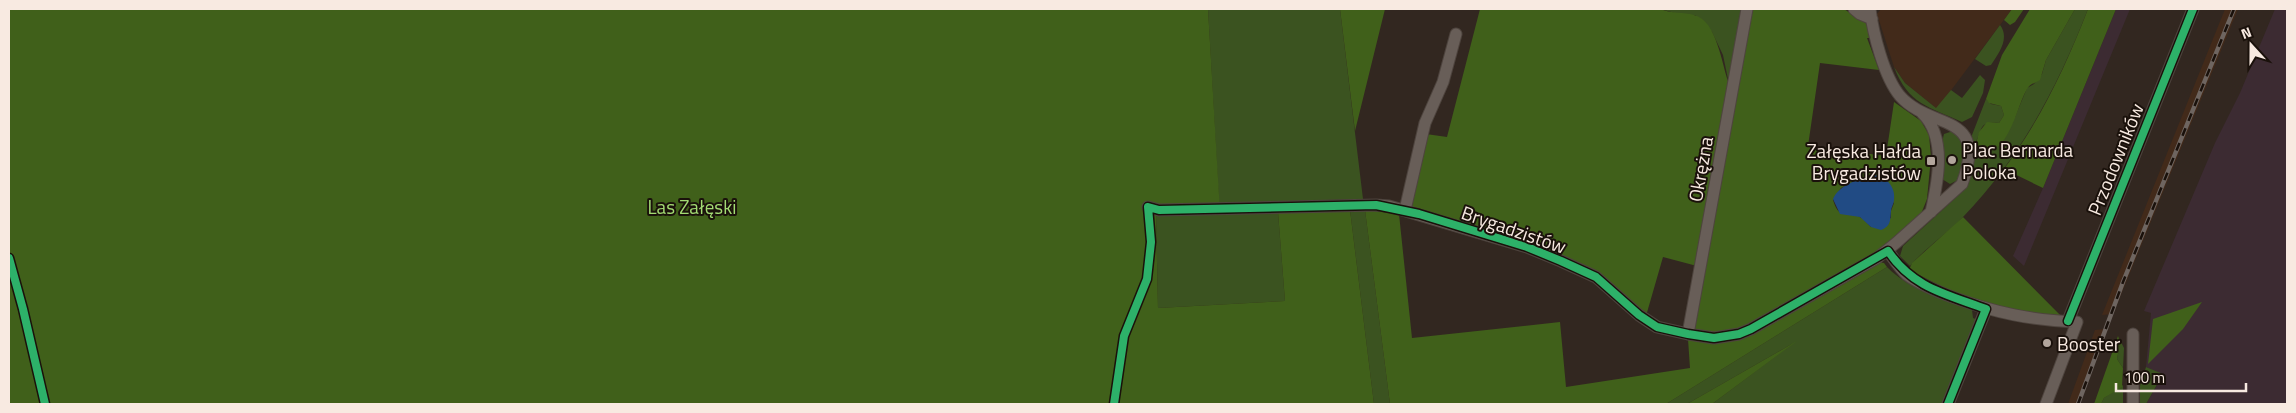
<svg xmlns="http://www.w3.org/2000/svg" width="2296" height="413" viewBox="0 0 2296 413" font-family="'Titillium Web',sans-serif">
	<style>
		.built { fill: #422a1a }
		.industrial { fill: #3c2b32 }
		.green { fill: #3b5320 }
		.forest { fill: #40601a; fill-rule: evenodd }
		.water { fill: #214b84 }
		.lines { fill: none; stroke-linecap: round; stroke-linejoin: round }
		.minor-casing { stroke: #4e443e; stroke-width: 13 }
		.minor { stroke: #685e58; stroke-width: 11 }
		.rail-casing { stroke: #6e6560; stroke-width: 4.5 }
		.rail { stroke: #1a110b; stroke-width: 2.5; stroke-dasharray: 8; stroke-linecap: butt }
		.cycleway-casing { stroke: #1a110b; stroke-width: 11 }
		.cycleway { stroke: #2db169; stroke-width: 8 }
		.poi-dot { fill: #b3a69d; stroke: #1a110b; stroke-width: 2 }
		.labels { text-anchor: middle; dominant-baseline: central; stroke-width: 4; stroke-linejoin: round; paint-order: stroke }
		.poi-label { font-size: 19px; fill: #f8eae1; stroke: #1a110b; text-anchor: start }
		.street-label { font-size: 19px; fill: #f8eae1; stroke: #1a110b }
		.park-label { font-size: 19px; fill: #a3db73; stroke: #1a110b }
	</style>
	<rect width="100%" height="100%" fill="#322720"/>
	<path class="built" d="M1881,9H2012L1937,109L1905,83L1894,67L1877,14Z
		M2225,9H2238L2113,314L2102,315Z
		M2106,329L2079,404H2068L2095,330Z"/>
	<path class="industrial" d="M2116,9H2130L2024,266L2013,256L2043,188Z
		M2275,9H2287V404H2146L2163,375L2146,367L2151,313L2144,311L2215,143L2240,93Z"/>
	<path class="green" d="M1208,9H1340L1363,199L1219,203Z
		M1660,9H1743L1729,84L1723,55L1712,32L1695,15H1682Z
		M2075,9H2088C2058,86 2021,157 1963,217C1947,234 1925,248 1910,266L1900,256L1903,246L1962,192L1969,180L1973,159L1972,135L1986,99L1991,104L2001,106L2004,115L1999,123C1980,122 1983,126 1976,142L2015,117L2027,88L2034,84L2042,74L2046,60Z
		M2000,25C2010,38 1999,53 1991,65L1986,66L1975,59Z
		M1894,67L1905,83L1936,108L1951,90L1962,98L1980,75L1985,80L1983,93L1972,117L1962,122C1929,107 1908,104 1894,67Z
		M1953,131C1969,147 1964,160 1958,180L1950,184L1942,179V142L1944,134Z
		M1350,210H1365L1390,404H1374Z
		M1278,212L1285,301L1158,308L1156,216Z
		M1887,267C1910,290 1942,299 1972,310L1973,318L1978,320L1943,404H1712L1792,344L1687,404H1666Z
		M2118,336L2124,348L2123,368L2117,359L2120,343Z
		M2146,367L2163,374L2146,404H2140V386Z
		M2123,385V404H2101L2104,398Z"/>
	<path class="forest" d="M9,9H1208L1220,212L1156,216L1158,308L1285,301L1278,212L1350,210L1374,404H9Z
		M1340,9H1385L1355,131Z
		M1480,9H1660C1673,14 1683,12 1694,15C1717,20 1722,66 1729,84L1697,266L1663,257L1646,316L1598,274L1408,206L1426,134L1447,137Z
		M1750,9H1844L1870,26L1874,38H1867L1879,70L1820,63L1808,146L1886,156L1894,102L1921,121L1929,135L1931,157L1927,199L1921,214L1878,252L1746,327L1720,333L1695,330L1694,326ZM1863,177L1894,203L1891,211V218L1871,227C1867,223 1863,218 1858,216C1843,211 1839,219 1833,200L1841,188Z
		M2012,9H2024L2015,22L2010,25L2004,20Z
		M2030,9H2075L2046,60L2040,80C2035,83 2030,84 2027,89C2017,105 2008,159 1980,151L1976,144L1979,132L1987,122L1999,123L2004,115L2001,106L1989,103L1986,99L2002,55Z
		M2088,9H2116L2043,188L2004,169C2041,119 2066,66 2088,9Z
		M1365,210L1399,214L1412,338L1560,322L1566,387L1690,368L1688,339L1719,342L1879,262L1884,263L1887,267L1666,404H1390Z
		M1963,217L2063,318L1990,305L1951,291L1909,270L1912,263Z
		M2202,302L2183,329L2148,364L2153,319Z
		M2118,336L2120,343L2117,359L2123,368L2122,387L2104,398L2101,404H2094Z
		M1797,341L1712,404H1687Z"/>
	<path class="water" d="M1874,175C1886,176 1896,187 1894,200C1894,204 1891,207 1891,211C1890,221 1891,226 1881,230L1871,227L1860,217L1840,214L1833,199C1839,185 1860,178 1874,175Z"/>
	<g class="lines">
		<defs>
			<path id="minor" d="M1854,9L1860,14L1872,19
				M1922,113C1947,137 1938,181 1931,212
				M1148,207L1159,210L1376,205L1389,206L1527,247L1561,261L1596,277L1639,315L1657,327L1688,334L1714,338L1739,334L1751,329L1877,258L1896,243L1962,184C1989,111 1931,131 1900,96C1884,77 1873,33 1870,9
				M1405,210L1425,123L1443,82L1456,34
				M1888,251C1894,259 1899,268 1907,275C1920,285 1937,291 1952,297C1996,313 2030,320 2077,322L2046,404
				M2068,321L2193,9
				M1688,334L1747,9
				M1948,404L1986,309
				M2133,404V334"/>
		</defs>
		<use href="#minor" class="minor-casing"/>
		<use href="#minor" class="minor"/>
		<defs>
			<path id="rail" d="M2078,404L2123,282L2234,9"/>
		</defs>
		<use href="#rail" class="rail-casing"/>
		<use href="#rail" class="rail"/>
		<defs>
			<path id="cycleway" d="M9,258L23,309L45,404
				M2068,321L2193,9
				M1114,404L1124,336L1147,279L1151,242L1148,207L1159,210L1376,205L1419,214L1527,247L1561,261L1596,277L1639,315L1657,327L1688,334L1714,338L1739,334L1751,329L1888,251C1913,288 1946,294 1986,309L1948,404"/>
		</defs>
		<use href="#cycleway" class="cycleway-casing"/>
		<use href="#cycleway" class="cycleway"/>
	</g>
	<g class="poi-dot">
		<circle cx="1952" cy="160" r="5"/>
		<rect x="1926" y="156" width="10" height="10" rx="2.5"/>
		<circle cx="2047" cy="343" r="5"/>
	</g>
	<g class="labels">
		<g class="poi-label">
			<text x="1962" y="149">Plac Bernarda<tspan x="1962" dy="22">Poloka</tspan></text>
			<text x="1921" y="150" text-anchor="end">Załęska Hałda<tspan x="1921" dy="22">Brygadzistów</tspan></text>
			<text x="2057" y="343">Booster</text>
		</g>
		<g class="street-label">
			<text transform="translate(2115 159) rotate(-68)">Przodowników</text>
			<text transform="translate(1700 169) rotate(-80)">Okrężna</text>
			<text transform="translate(1514 229) rotate(19)">Brygadzistów</text>
		</g>
		<g class="park-label">
			<text x="692" y="206">Las Załęski</text>
		</g>
	</g>
	<rect width="2296" height="413" fill="none" stroke="#f8eae1" stroke-width="20"/>
	<g transform="translate(2251 45) rotate(339)" stroke="#1a110b" stroke-width="4" paint-order="stroke">
	<path d="M0-4L9 19L0 12L-9 19Z" fill="#f8eae1"/>
	<text y="-8" font-size="14" font-weight="bold" text-anchor="middle" fill="#f8eae1">N</text>
	</g>
	<path d="M2116 383v8h130v-8" fill="none" stroke="#f8eae1" stroke-width="2.5"/>
	<text x="2124" y="383" font-size="15" fill="#f8eae1" stroke="#1a110b" stroke-width="4" paint-order="stroke">100 m</text>
</svg>
